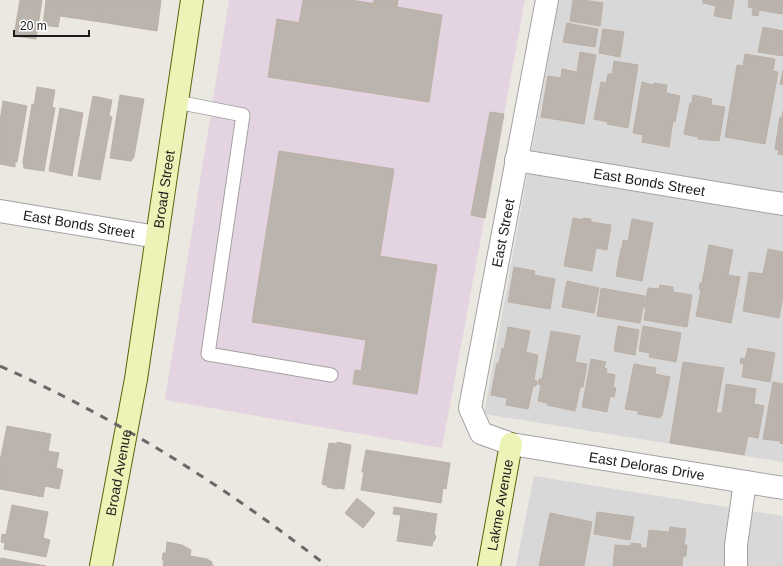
<svg xmlns="http://www.w3.org/2000/svg" width="783" height="566" viewBox="0 0 783 566" font-family="Arial,sans-serif">
	<style>
		.residential { fill: #d9d8d8 }
		.industrial { fill: #e4d3e0 }
		.building { fill: #bbb4ae; stroke: #bcb0a4 }
		.lines { fill: none; stroke-linecap: round; stroke-linejoin: round }
		.lane-casing { stroke: #a2a2a2; stroke-width: 15 }
		.street-casing { stroke: #a2a2a2; stroke-width: 24 }
		.secondary-casing { stroke: #58660d; stroke-width: 24 }
		.lane { stroke: #fff; stroke-width: 13 }
		.street { stroke: #fff; stroke-width: 22 }
		.secondary { stroke: #edf3b7; stroke-width: 22 }
		.rail { stroke: #696969; stroke-width: 3; stroke-dasharray: 8 8; stroke-linecap: butt }
		.labels { text-anchor: middle; dominant-baseline: central; stroke-width: 3.5; stroke-linejoin: round; paint-order: stroke }
		.street-label { font-size: 14px; fill: #1b1b1b; stroke: #fff }
	</style>
	<rect width="100%" height="100%" fill="#ebe8e1"/>
	<path class="residential" d="M559,0H783V462L484,414Z
		M534,476L783,516V566H516Z"/>
	<path class="industrial" d="M229,0H525L442,448L165,400Z"/>
	<path class="building" d="M20,0H42L36,39L14,36Z
		M46,0H104L101,22L60,16L58,27L43,25Z
		M104,0H161L157,31L101,22Z
		M303,0H350L397,7L442,15L429,102L268,77L277,19L299,23Z
		M374,0H398L397,7L373,4Z
		M573,0H584L603,3L600,26L570,21Z
		M703,0H734L731,19L714,16L716,6L703,3Z
		M749,0H783L782,14L759,10L758,16L752,15L753,8L748,7Z
		M567,23L598,29L595,47L563,42Z
		M763,27L783,31V56L758,52Z
		M603,29L624,32L620,57L599,53Z
		M580,52L596,55L584,124L541,117L548,76L561,78L562,69L577,72Z
		M745,54L775,59L773,71L778,72L765,144L725,137L737,65L743,66Z
		M614,61L638,65L628,128L607,124L608,122L594,119L601,82L606,83L608,74H612Z
		M783,70V85L780,84Z
		M642,82L653,85L654,83L667,85L666,93L680,96L675,122L673,121L669,147L642,142L643,135L633,133Z
		M37,87L55,90L52,107L55,108L44,171L24,168L23,162L32,104L34,105Z
		M120,95L144,99L134,157L131,161L110,158Z
		M693,95L712,99L711,105L725,107L719,141L698,139V137L684,134L690,103H692Z
		M93,96L112,100L109,116L112,117L100,180L78,176Z
		M3,101L27,106L17,162H15V167L0,164V121Z
		M60,108L83,113L72,176L49,171Z
		M783,111V155L778,154L779,150L775,149L780,117H782Z
		M490,112L504,114L485,218L471,215Z
		M279,151L394,169L380,256L437,265L417,394L353,384L355,370L361,371L366,340L252,322Z
		M573,218L583,220V218L591,219V222L611,225L607,250L596,248L592,271L564,266Z
		M632,219L653,223L642,281L616,276L621,248H622L623,240L628,241Z
		M709,245L733,250L728,275L740,277L731,323L696,316L701,290L699,289L700,283H702Z
		M768,249L783,252V297L779,318L743,311L749,272L763,274Z
		M514,267L535,271L534,275L555,279L550,309L508,302Z
		M567,281L599,288L594,313L562,307Z
		M660,285L673,287V292L692,295L687,327L644,320L646,308H644L648,288L659,289Z
		M601,288L645,296L640,323L597,316Z
		M618,326L639,330L635,355L614,351Z
		M643,326L681,333L676,362L649,357L650,353L639,351Z
		M508,327L530,331L526,352L538,355L534,380L537,381L536,386H533L528,409L506,405L507,398L491,395L497,363H499L502,348L504,349Z
		M551,331L580,336L575,362L587,364L583,387H580L576,408H575V411L547,405V403L538,401L541,385L538,384L539,379H542Z
		M748,348L775,353L770,382L742,377L744,364L740,363L741,358L745,359Z
		M591,359L606,362L604,368L607,369L606,373L615,375L613,387L616,388L614,397L610,396L607,412L582,407Z
		M683,362L724,368L716,413H722L726,384L756,389L754,404L764,406L758,438L748,436L744,455L670,443Z
		M634,364L656,368L655,374L670,377L662,416H660V418L638,414V411L625,409Z
		M773,382L783,384V444L780,443V441L763,439Z
		M7,426L51,434L48,451L59,453L56,468L63,470L59,489L45,486L43,497L0,489V461Z
		M337,442L351,445L344,489L337,488V489L327,487L328,486L322,484L329,443L337,444Z
		M366,450L450,463L446,489L443,488L441,503L361,490L364,472H362Z
		M357,498L375,513L363,528L345,513Z
		M12,505L48,512L43,538L50,540L46,557L4,549L5,543L1,542L2,534L6,535Z
		M394,507L437,514L434,534L436,536L435,540L433,541L432,546L397,541L401,515L393,514Z
		M597,512L634,517L630,540L594,534Z
		M550,513L592,522L584,566H539Z
		M670,527L686,529L684,545H687L686,556H683L682,566H613L615,545L631,546V543L641,544V548H647L649,530L669,532Z
		M167,542L182,545L191,550L190,556L207,559L212,562V566H214H163L164,560H162L163,553H166Z
		M1,558L46,566H0Z"/>
	<g class="lines">
		<defs>
			<path id="lane" d="M177,102L243,115L208,354L331,375"/>
			<g id="street">
				<path id="s1" d="M547,0L470,408L481,433L511,444L783,488"/>
				<path id="s2" d="M516,160L783,204"/>
				<path id="s3" d="M0,211L157,237"/>
				<path d="M736,566V545L745,482"/>
			</g>
			<g id="secondary">
				<path id="s4" d="M101,566L136,379L192,0"/>
				<path id="s5" d="M489,566L511,444"/>
			</g>
		</defs>
		<use href="#lane" class="lane-casing"/>
		<use href="#street" class="street-casing"/>
		<use href="#secondary" class="secondary-casing"/>
		<use href="#lane" class="lane"/>
		<use href="#street" class="street"/>
		<use href="#secondary" class="secondary"/>
		<path class="rail" d="M0,366C117,418 226,487 327,566"/>
	</g>
	<g class="labels">
		<g class="street-label">
			<text stroke="none"><textPath href="#s2" startOffset="135">East Bonds Street</textPath></text>
			<text stroke="none"><textPath href="#s4" startOffset="382">Broad Street</textPath></text>
			<text stroke="none"><textPath href="#s3" startOffset="80">East Bonds Street</textPath></text>
			<text transform="translate(503 233) rotate(-79)">East Street</text>
			<text stroke="none"><textPath href="#s1" startOffset="612">East Deloras Drive</textPath></text>
			<text stroke="none"><textPath href="#s4" startOffset="95">Broad Avenue</textPath></text>
			<text stroke="none"><textPath href="#s5" startOffset="62">Lakme Avenue</textPath></text>
		</g>
	</g>
	<path d="M14 30v6h75v-6" fill="none" stroke="#1b1b1b" stroke-width="2"/>
	<text x="20" y="30" font-size="12" fill="#1b1b1b" stroke="#ffffff" stroke-width="3" paint-order="stroke">20 m</text>
</svg>
